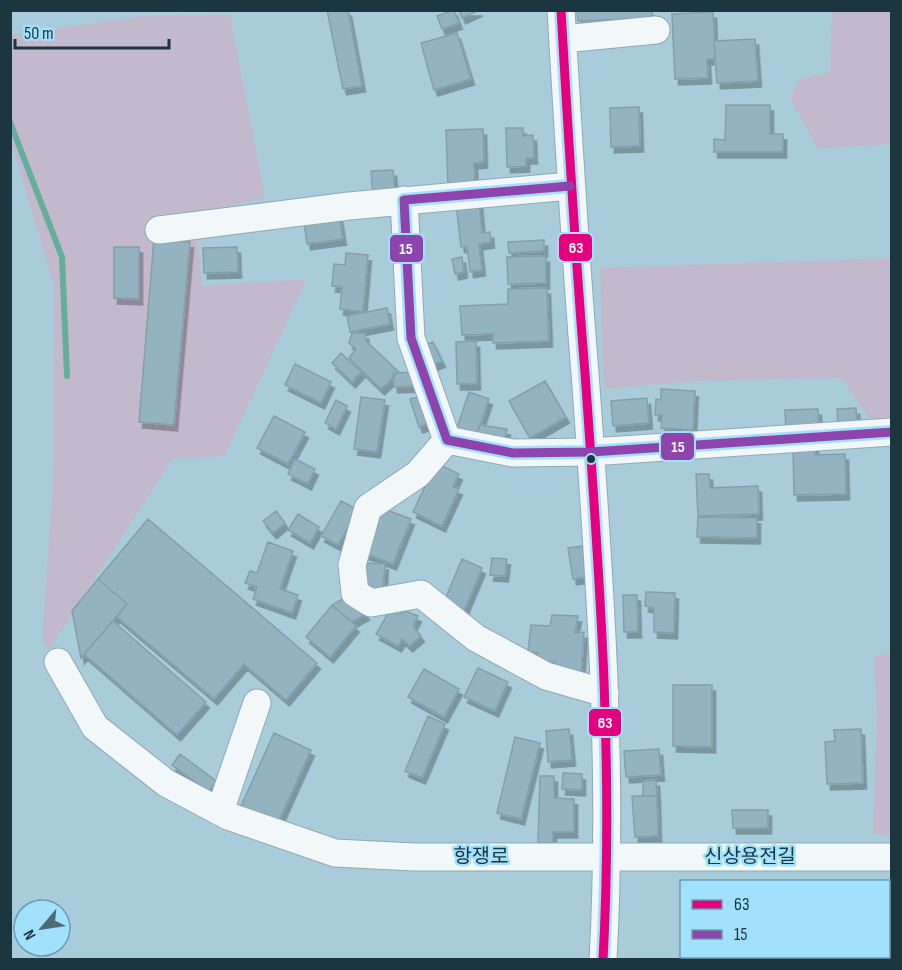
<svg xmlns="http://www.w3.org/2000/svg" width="902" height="970" viewBox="0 0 902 970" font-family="'Sofia Sans Condensed','Noto Sans KR',sans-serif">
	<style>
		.green { fill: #c3b9cd }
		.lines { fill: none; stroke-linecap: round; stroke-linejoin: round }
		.stream { stroke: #65ae9c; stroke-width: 6 }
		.building { fill: #93b3c0; stroke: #849faa; stroke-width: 1.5; filter: url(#shadow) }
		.minor-casing { stroke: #8eaab5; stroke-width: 29 }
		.minor { stroke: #f2f7f9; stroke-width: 27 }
		.bus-1-casing { stroke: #a1e1fc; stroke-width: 14 }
		.bus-2-casing { stroke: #a1e1fc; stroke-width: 14 }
		.bus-1 { stroke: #e5007d; stroke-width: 9 }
		.bus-2 { stroke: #8e44ad; stroke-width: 9 }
		.bus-dot { fill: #1c3640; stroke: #a1e1fc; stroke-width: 2 }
		.labels { text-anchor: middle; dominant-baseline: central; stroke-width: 5; stroke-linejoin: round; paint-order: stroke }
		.street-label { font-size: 20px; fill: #1c3640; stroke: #a1e1fc }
		.line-badge { stroke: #a1e1fc; stroke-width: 2 }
		.badge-label { font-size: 16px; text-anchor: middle; font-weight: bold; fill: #fff }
	</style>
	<defs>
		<filter id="shadow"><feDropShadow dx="3.5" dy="6" stdDeviation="0" flood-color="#0004"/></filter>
	</defs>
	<rect width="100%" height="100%" fill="#a9ccda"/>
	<path class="green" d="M832,11H891V144L818,149L790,98L799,80L830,72Z
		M230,15L265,198L196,213L202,286L307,279L224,457L173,458L49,650L42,640L53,483L54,285L11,141L10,35L144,16Z
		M891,258V421L869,418L841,378L701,381L604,389L600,268Z
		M891,653H892L891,835L873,834L877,716L874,656Z"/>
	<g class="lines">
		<path class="stream" d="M10,122L62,257L67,376"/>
	</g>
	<path class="building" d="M327,10H348L362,86L343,89Z
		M454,10L459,23L442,29L437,16Z
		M459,10H479L462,18Z
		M577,10H652V18L578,21Z
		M713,12L715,59H707L708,78L675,79L672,14Z
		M457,33L471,79L434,90L421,43Z
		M755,39L758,81L717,83L714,41Z
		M726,105H770V134H783V152H714V139L725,140Z
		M639,107L640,146L611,147L610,108Z
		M506,128H523V136L533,135L534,158H526V166L507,167Z
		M483,129L484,162L474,163L475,187L448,188L446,130Z
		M393,170L395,194L373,196L371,171Z
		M479,201L482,233L490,232L491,242L479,244L482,270L470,272L467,246L461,247L456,203Z
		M338,210L343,239L307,244L303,214Z
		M154,239L190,242L174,425L139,422Z
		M544,240V251L509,253L508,242Z
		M114,247H139V299L114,298Z
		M237,247L238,272L204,273L203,248Z
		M346,253L368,255L363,312L340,309L342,287L332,286L334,264L345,265Z
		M546,256V283L508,284L507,257Z
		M462,257L464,272L455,274L452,259Z
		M547,288L549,341L493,343V334L462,335L460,306L508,304V289Z
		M387,308L390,324L350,332L347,316Z
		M352,333H365L366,341L399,372L381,389L349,358L356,349L349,343Z
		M476,341L477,384H457L456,342Z
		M433,342L442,361L430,366L421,347Z
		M341,353L361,372L352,382L332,363Z
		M295,364L331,382L321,403L285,385Z
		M419,372L420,386L394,387L393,373Z
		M545,381L566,417L530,438L509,401Z
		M661,389L695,391L693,430L661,428L662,415H655L656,399L661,400Z
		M469,392L489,399L476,437L456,431Z
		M426,395L434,422L419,427L410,399Z
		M361,397L385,400L377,452L354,449Z
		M647,398L649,423L613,426L611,401Z
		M336,400L347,406L336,429L325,423Z
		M856,408L857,423L838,425L837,409Z
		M818,409L819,430L786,432L785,410Z
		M274,416L305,432L288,464L257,448Z
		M480,425L507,429L504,441L476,437Z
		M793,444H815V455L845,454L846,494L794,495Z
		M295,459L315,469L308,484L288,474Z
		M436,463L459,474L453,487L459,489L442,526L413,512Z
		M696,474H709L710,488L758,486L759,514L698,516Z
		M341,501L358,510L338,545L321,536Z
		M381,508L411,519L393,564L364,553Z
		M276,511L285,523L273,533L263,521Z
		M298,514L319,527L310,543L288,530Z
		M698,517L757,518V538L697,537Z
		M148,519L317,663L286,700L244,664L214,699L117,617L127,604L98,579Z
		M268,542L293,551L280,589L298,595L292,613L253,599L257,587L245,583L250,571L257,573Z
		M583,546L587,577L573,579L568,548Z
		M492,558L507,559L505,576L490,575Z
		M462,559L482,568L464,611L444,602Z
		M362,563L385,564L383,592L361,591Z
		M98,579L127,604L81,658L72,611Z
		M646,592L675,593L674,633L654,632V608L645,606Z
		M349,595L366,614L352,622L332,605Z
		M623,595H637L638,632H624Z
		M332,605L356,626L330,657L306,637Z
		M390,610L397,615L405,611L418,616L413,626L421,636L409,646L402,639L398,646L376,634Z
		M552,615L578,616L575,633L584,632L581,677L557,671L555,662L538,663V653L528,652L531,625L550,626Z
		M113,621L206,702L177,735L84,654Z
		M478,668L508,682L495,711L464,697Z
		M424,669L459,689L444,717L408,697Z
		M673,685H712V747L673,746Z
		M428,716L445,724L422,778L405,771Z
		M569,729L572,760L548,762L546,731Z
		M861,729L863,783L827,784L825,742L835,741L834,730Z
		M274,733L311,750L278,823L241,806Z
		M515,737L540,743L521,819L497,813Z
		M659,749L661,775L626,777L624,751Z
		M180,754L216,781L209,792L172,765Z
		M563,773L582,774V790L562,789Z
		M540,776H554V798L574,799V832H553V843H538Z
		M656,780L657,796H643V781Z
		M632,796H657L658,836L635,837Z
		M732,810H768V828H733Z"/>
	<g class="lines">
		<defs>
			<path id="minor" d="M561,10C568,131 575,252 585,373C599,570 614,762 603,960
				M563,39L656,30
				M404,200L411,338L447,440L513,453L591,452L892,432
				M159,230L349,206L570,186
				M447,440L418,474L368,508L352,565L355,593L371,603L421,594L476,638L546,676L605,693
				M58,662L95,727L166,783L228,816L335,853L414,857H892
				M220,811L257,703"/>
		</defs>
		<use href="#minor" class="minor-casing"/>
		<use href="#minor" class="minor"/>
		<defs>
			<path id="bus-1" d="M561,10C568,131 575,252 585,373C599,570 614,762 603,960"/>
			<path id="bus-2" d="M570,186L404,200L411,338L447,440L513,453L591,452L892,432"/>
		</defs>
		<use href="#bus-1" class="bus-1-casing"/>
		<use href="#bus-2" class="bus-2-casing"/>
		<use href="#bus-1" class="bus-1"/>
		<use href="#bus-2" class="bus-2"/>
	</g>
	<circle class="bus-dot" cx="591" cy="459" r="5"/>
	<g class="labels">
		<g class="street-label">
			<text x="481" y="857">항쟁로</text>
			<text x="750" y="857">신상용전길</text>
		</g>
	</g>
	<g class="line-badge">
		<rect x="558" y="233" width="35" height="29" rx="6" fill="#e5007d"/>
		<rect x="389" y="234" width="35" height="29" rx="6" fill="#8e44ad"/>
		<rect x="660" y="432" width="35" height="29" rx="6" fill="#8e44ad"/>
		<rect x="588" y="708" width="34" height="29" rx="6" fill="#e5007d"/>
	</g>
	<g class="badge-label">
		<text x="576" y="253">63</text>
		<text x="406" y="254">15</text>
		<text x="678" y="452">15</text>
		<text x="605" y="728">63</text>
	</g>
	<rect width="902" height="970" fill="none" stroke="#1c3640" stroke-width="24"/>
	<rect x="680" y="880" width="210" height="78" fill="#a1e1fc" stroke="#6c9db1" stroke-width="1.5"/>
	<rect x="692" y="900" width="30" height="9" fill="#e5007d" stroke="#6c9db1" stroke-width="1.5"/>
	<text x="734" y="910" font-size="18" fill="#1c3640">63</text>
	<rect x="692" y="930" width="30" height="9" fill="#8e44ad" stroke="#6c9db1" stroke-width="1.5"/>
	<text x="734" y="940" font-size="18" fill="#1c3640">15</text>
	<g transform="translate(42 928) rotate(241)"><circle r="28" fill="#a1e1fc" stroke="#6c9db1" stroke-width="1.5"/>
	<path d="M0-4.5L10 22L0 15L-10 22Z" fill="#4d6a76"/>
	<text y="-9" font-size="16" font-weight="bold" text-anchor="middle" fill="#1c3640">N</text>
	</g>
	<path d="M15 39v9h154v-9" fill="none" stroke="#1c3640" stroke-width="3"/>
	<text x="24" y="39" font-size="18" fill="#1c3640" stroke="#a1e1fc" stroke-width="4.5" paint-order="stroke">50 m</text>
</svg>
